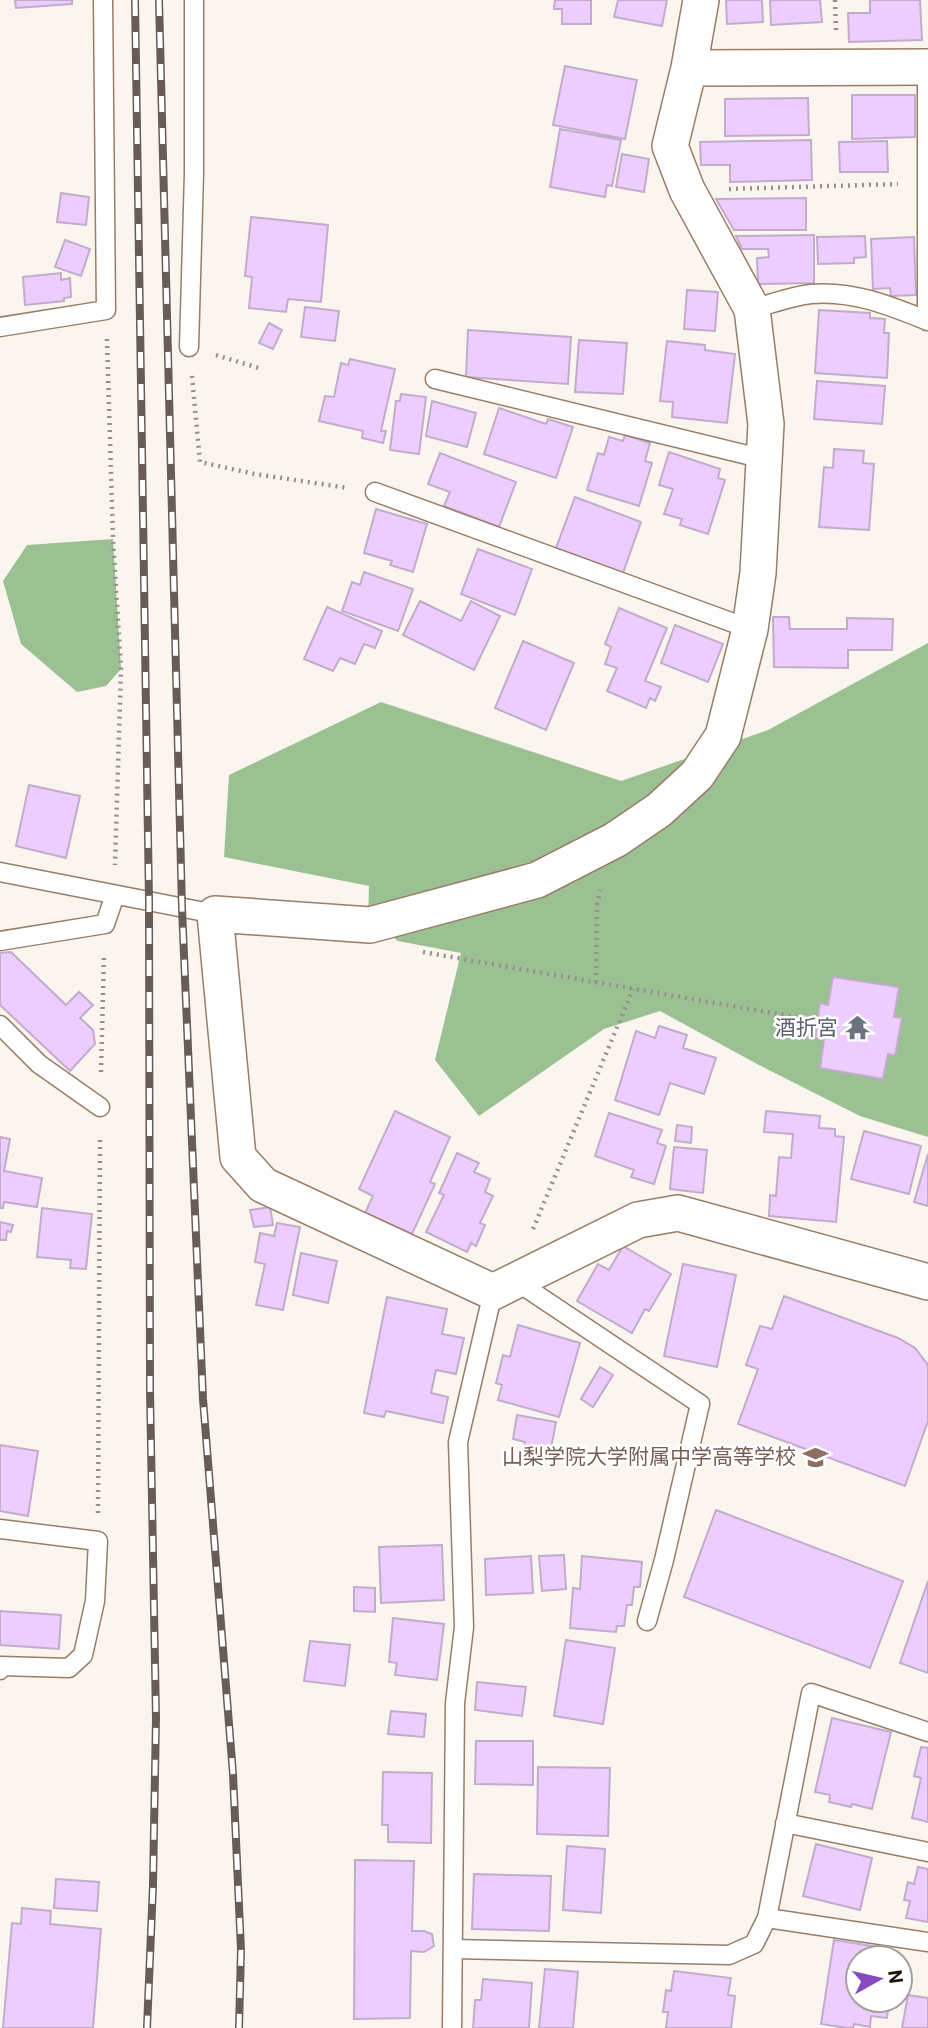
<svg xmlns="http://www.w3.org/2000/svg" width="928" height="2028" viewBox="0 0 928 2028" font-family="Roboto,'Noto Sans JP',sans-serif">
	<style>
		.forest { fill: #9bc193 }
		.building { fill: #edccfe; stroke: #c1adcb; stroke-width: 2 }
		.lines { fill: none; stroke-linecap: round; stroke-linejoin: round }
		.lane-casing { stroke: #997d67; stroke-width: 21 }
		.street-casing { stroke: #997d67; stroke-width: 38 }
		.path { stroke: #978f89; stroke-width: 4.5; stroke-dasharray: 2 5; stroke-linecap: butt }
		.lane { stroke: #fff; stroke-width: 18 }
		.street { stroke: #fff; stroke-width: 35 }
		.rail-casing { stroke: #675d56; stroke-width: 8 }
		.rail { stroke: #fff; stroke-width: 5; stroke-dasharray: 16; stroke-linecap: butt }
		.labels { text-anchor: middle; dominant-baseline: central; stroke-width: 5; stroke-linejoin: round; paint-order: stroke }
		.worship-label { font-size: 21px; fill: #5b616d; stroke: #fff; text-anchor: end }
		.education-label { font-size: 21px; fill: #785e54; stroke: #fff; text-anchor: end }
	</style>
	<rect width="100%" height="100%" fill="#fbf5f0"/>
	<path class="forest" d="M113,539L121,669L106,686L77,692L21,644L3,581L27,545Z
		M928,643V1137L860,1116L757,1064L660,1011L604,1029L479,1116L435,1060L461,953L398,941L368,918L369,886L224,857L229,775L381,702L621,781L768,730Z"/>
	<path class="building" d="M15,0H72V4L16,8Z
		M555,0H591V24H562V9H554Z
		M618,0H667L662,26L614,17Z
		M726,0H762L763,22L727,24Z
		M770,0H820L822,22L771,25Z
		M870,0H920L922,40L849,42L848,13H870Z
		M565,66L637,80L625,139L553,125Z
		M852,95H915V137L852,139Z
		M808,98L809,135L725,136V99Z
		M560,129L621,140L612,186L607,185L605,197L550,187Z
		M811,140L812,180L730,182V165H701L700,142Z
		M887,141L888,172H840L839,142Z
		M622,154L649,159L644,192L616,187Z
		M61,193L89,197L86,225L57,222Z
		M806,198V230H734L716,199Z
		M251,217L328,225L321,302L288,299L286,312L249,308L252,277L245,276Z
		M814,235V283L758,284L757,258L769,257L768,249H742L736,236Z
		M865,236L866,257L854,258V263L818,264L817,237Z
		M914,237L916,295L891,296L890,288L873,289L871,239Z
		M65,240L90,249L81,276L55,267Z
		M61,273V280L70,278L71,297L64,298V301L25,305L23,277Z
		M687,290L718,292L715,331L684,329Z
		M305,307L339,311L335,341L301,337Z
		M819,310L870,313V318L885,319L884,333H889L887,378L815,373Z
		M269,323L282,330L273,349L259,343Z
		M468,330L571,337L568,384L466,377Z
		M579,340L627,343L623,394L575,392Z
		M667,341L705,345V350L735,354L727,423L672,417L673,402L660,401Z
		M350,359L395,369L381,431H386L383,443L362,438L363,431L319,421L325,396L334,397L341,363L348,365Z
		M817,381L885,386L882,424L814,419Z
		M401,394L426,397L419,454L390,450L396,401H400Z
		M432,401L476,413L467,447L426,436Z
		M499,408L546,424L548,419L573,427L556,478L484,454Z
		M625,435L650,443L645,461L652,463L639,506L587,490L598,453L604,455L609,437L623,441Z
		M834,449L864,451L863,463L874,464L869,530L819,527L824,467L833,468Z
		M669,452L720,469L718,478L725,480L708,534L680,525L682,519L664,514L673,489L659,485Z
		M440,453L516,482L499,527L444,506L450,492L428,484Z
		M575,497L641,522L623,573L556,548Z
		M376,509L427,524L413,572L390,565L392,561L364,553Z
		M478,549L532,569L515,615L461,594Z
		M364,572L413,589L398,631L342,611L352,582L360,585Z
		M420,601L461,621L471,601L500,616L474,670L403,635Z
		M327,607L382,631L375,648L364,644L355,664L340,658L333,671L304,659Z
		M619,608L667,628L645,681L661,687L655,701L650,698L646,708L607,691L617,668L605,664L611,647L605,644Z
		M773,617H789L790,629H847V618L893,619L892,650H848V668L774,667Z
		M675,625L723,644L708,682L661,663Z
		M523,641L574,663L546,730L495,708Z
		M29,785L80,796L66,858L16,846Z
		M11,952L66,1005L79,992L93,1005L80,1018L93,1030L95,1044L70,1071L0,1005V953Z
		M833,977L899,987L894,1017L902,1018L895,1056L888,1054L883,1079L820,1068L824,1039L815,1038L820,1003L828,1005Z
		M659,1026L687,1035L683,1048L716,1058L704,1094L670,1083L659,1115L615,1100L636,1031L655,1038Z
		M395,1111L450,1137L430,1182L435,1184L412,1234L365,1213L373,1196L359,1189Z
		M766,1111L820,1116L819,1128L835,1129V1136L844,1137L836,1222L769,1216L770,1195L776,1196L779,1157L791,1158L793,1134L764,1132Z
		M609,1113L662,1130L657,1143L666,1146L654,1184L631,1177L634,1170L595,1156Z
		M677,1125L692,1127L691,1143L675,1141Z
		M864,1131L921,1146L909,1194L851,1179Z
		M0,1137L10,1139L4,1171L42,1178L37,1207L4,1202L3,1208H0Z
		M674,1147L707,1150L703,1193L670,1189Z
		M457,1153L479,1163L474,1172L490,1179L485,1192L493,1196L480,1223L485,1225L476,1246L471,1243L467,1252L426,1232L444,1195L439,1193Z
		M928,1154V1206L914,1202Z
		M270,1207L273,1225L254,1227L250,1210Z
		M42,1208L92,1214L86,1269L70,1268L71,1260L37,1257Z
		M0,1222L13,1225L11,1232L7,1231L6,1240H0Z
		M277,1223L300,1227L283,1310L256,1305L265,1264L255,1262L260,1233L274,1236Z
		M623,1246L671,1274L649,1311L645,1309L632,1333L577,1301L598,1264L609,1270Z
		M301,1253L337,1261L328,1303L293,1295Z
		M683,1264L736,1275L717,1367L664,1356Z
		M784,1296L898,1338L915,1348L928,1365V1421L905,1486L738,1424L758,1369L746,1365L760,1326L772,1329Z
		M387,1297L447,1309L442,1334L464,1338L456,1374L436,1370L431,1393L448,1397L443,1423L386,1411L384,1417L364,1413Z
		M518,1325L580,1343L559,1417L498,1400L502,1385L496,1383L503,1355L510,1357Z
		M600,1367L613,1375L593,1407L581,1399Z
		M517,1415L556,1422L549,1459L523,1454L525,1442L513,1439Z
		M0,1445L38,1451L28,1516L0,1511Z
		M716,1510L903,1581L870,1668L684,1597Z
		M442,1545L444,1600L381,1603L379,1547Z
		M564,1555L566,1589L542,1591L539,1556Z
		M531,1556L533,1593L486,1595L485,1559Z
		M582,1556L642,1562L640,1587H634L632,1605H627L624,1626H617L616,1632L570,1628L573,1588L580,1589Z
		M928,1581V1673L900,1663Z
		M354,1587L375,1588V1612L354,1611Z
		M0,1611L61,1615L59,1649L0,1645Z
		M393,1618L444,1624L437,1680L395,1675L397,1663L389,1662Z
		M566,1640L615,1648L603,1724L554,1716Z
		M310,1641L350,1645L345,1686L304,1681Z
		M477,1682L526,1687L522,1716L475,1710Z
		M391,1711L426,1714L424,1737L388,1734Z
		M832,1718L891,1732L872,1809L852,1804L851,1807L829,1802L830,1795L815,1792Z
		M476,1741H533V1785L475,1784Z
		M921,1747L928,1748V1822L912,1818L921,1778L914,1776Z
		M538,1767L610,1768L608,1836L537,1834Z
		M383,1772L432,1773L431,1843L388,1842V1825H382Z
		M816,1844L872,1858L860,1910L803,1896Z
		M567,1846L605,1849L601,1913L563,1910Z
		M355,1860L414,1861L412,1931H424L432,1934L434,1946L424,1952L411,1951L410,2018L354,2019Z
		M918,1867L928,1869V1922L906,1918L910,1901L904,1900L908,1882L914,1884Z
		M474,1874L551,1876L549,1931L472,1929Z
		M56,1879L99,1882L97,1911L54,1908Z
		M22,1908L51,1911L50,1924L101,1929L93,2028H3L12,1923L21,1924Z
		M834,1940L885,1948L883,1958H858V2000H889L887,2018L871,2016L870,2027L854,2024L853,2028H847L821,2024Z
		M545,1969L578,1972L573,2028H539Z
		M674,1971L731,1978L728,1995L735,1996L731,2028H666L668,2012H663L666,1990L671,1991Z
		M483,1979L532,1983L529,2028H473L475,2000H481Z
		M908,1995L928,1998V2028H902Z"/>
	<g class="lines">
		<defs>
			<path id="lane" d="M927,67V321
				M752,309C771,304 792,296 811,294C852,290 891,306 928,321
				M0,327L106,310L103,0
				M189,347L194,173V0
				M435,379L764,459
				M375,492L750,629
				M0,872L215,914
				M0,941L105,924L115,895
				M0,1025L39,1064L100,1107
				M516,1281L700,1404L664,1560L647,1621
				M0,1529L98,1541L95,1601L83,1655L69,1668L1,1666L0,1670
				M785,1823L928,1852
				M767,1918L811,1693L928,1732
				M453,1949L729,1955L754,1944L767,1918L928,1942
				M452,2028L455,1703L464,1627L458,1442L493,1292"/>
			<path id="street" d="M701,0L689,68L670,146L687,190L752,309L766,424L758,573L750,629L723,736L697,775L659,810L615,840L537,880L370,925L215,914L238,1157L263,1185L493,1292L638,1220L678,1213L928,1282
				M689,68L928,67"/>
		</defs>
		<use href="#lane" class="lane-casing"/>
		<use href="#street" class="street-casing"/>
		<path class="path" d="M835,0L836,31
			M729,189L898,184
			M107,339L113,539L121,669L115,865
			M216,355L262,369
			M192,376L200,462L255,474L348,488
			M423,952L801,1018
			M596,982L597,905L600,890
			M101,1072L104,954
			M533,1229L633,989
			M98,1513L100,1136"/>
		<use href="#lane" class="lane"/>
		<use href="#street" class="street"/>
		<defs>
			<path id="rail" d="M135,0L149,901L150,1391L156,1718L153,1885L147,2028
				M159,0L182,908L203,1399L233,1774L241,1950L239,2028"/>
		</defs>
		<use href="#rail" class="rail-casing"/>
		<use href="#rail" class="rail"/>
	</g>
	<defs>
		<symbol id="temple-bare" viewBox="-9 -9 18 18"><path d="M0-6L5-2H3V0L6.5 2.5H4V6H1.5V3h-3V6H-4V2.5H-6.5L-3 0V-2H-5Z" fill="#6b7280" stroke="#fff" stroke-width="2.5" paint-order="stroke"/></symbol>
		<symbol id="school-bare" viewBox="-9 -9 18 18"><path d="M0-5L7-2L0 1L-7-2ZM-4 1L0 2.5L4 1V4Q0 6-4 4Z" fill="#8d6e63" stroke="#fff" stroke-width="2.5" paint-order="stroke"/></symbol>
	</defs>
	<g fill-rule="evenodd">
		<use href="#temple-bare" x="840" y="1010" width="35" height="35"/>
		<use href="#school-bare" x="798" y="1440" width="35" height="35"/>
	</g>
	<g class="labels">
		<g class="worship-label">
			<text x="838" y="1028">酒折宮</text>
		</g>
		<g class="education-label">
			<text x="796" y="1457">山梨学院大学附属中学高等学校</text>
		</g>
	</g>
	<g transform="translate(879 1979) rotate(82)"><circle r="33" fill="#ffffff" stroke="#a5a19e" stroke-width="2"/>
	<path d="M0-5L12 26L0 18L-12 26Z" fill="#874ac0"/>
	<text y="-10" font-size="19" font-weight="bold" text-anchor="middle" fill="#1f140c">N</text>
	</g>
</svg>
